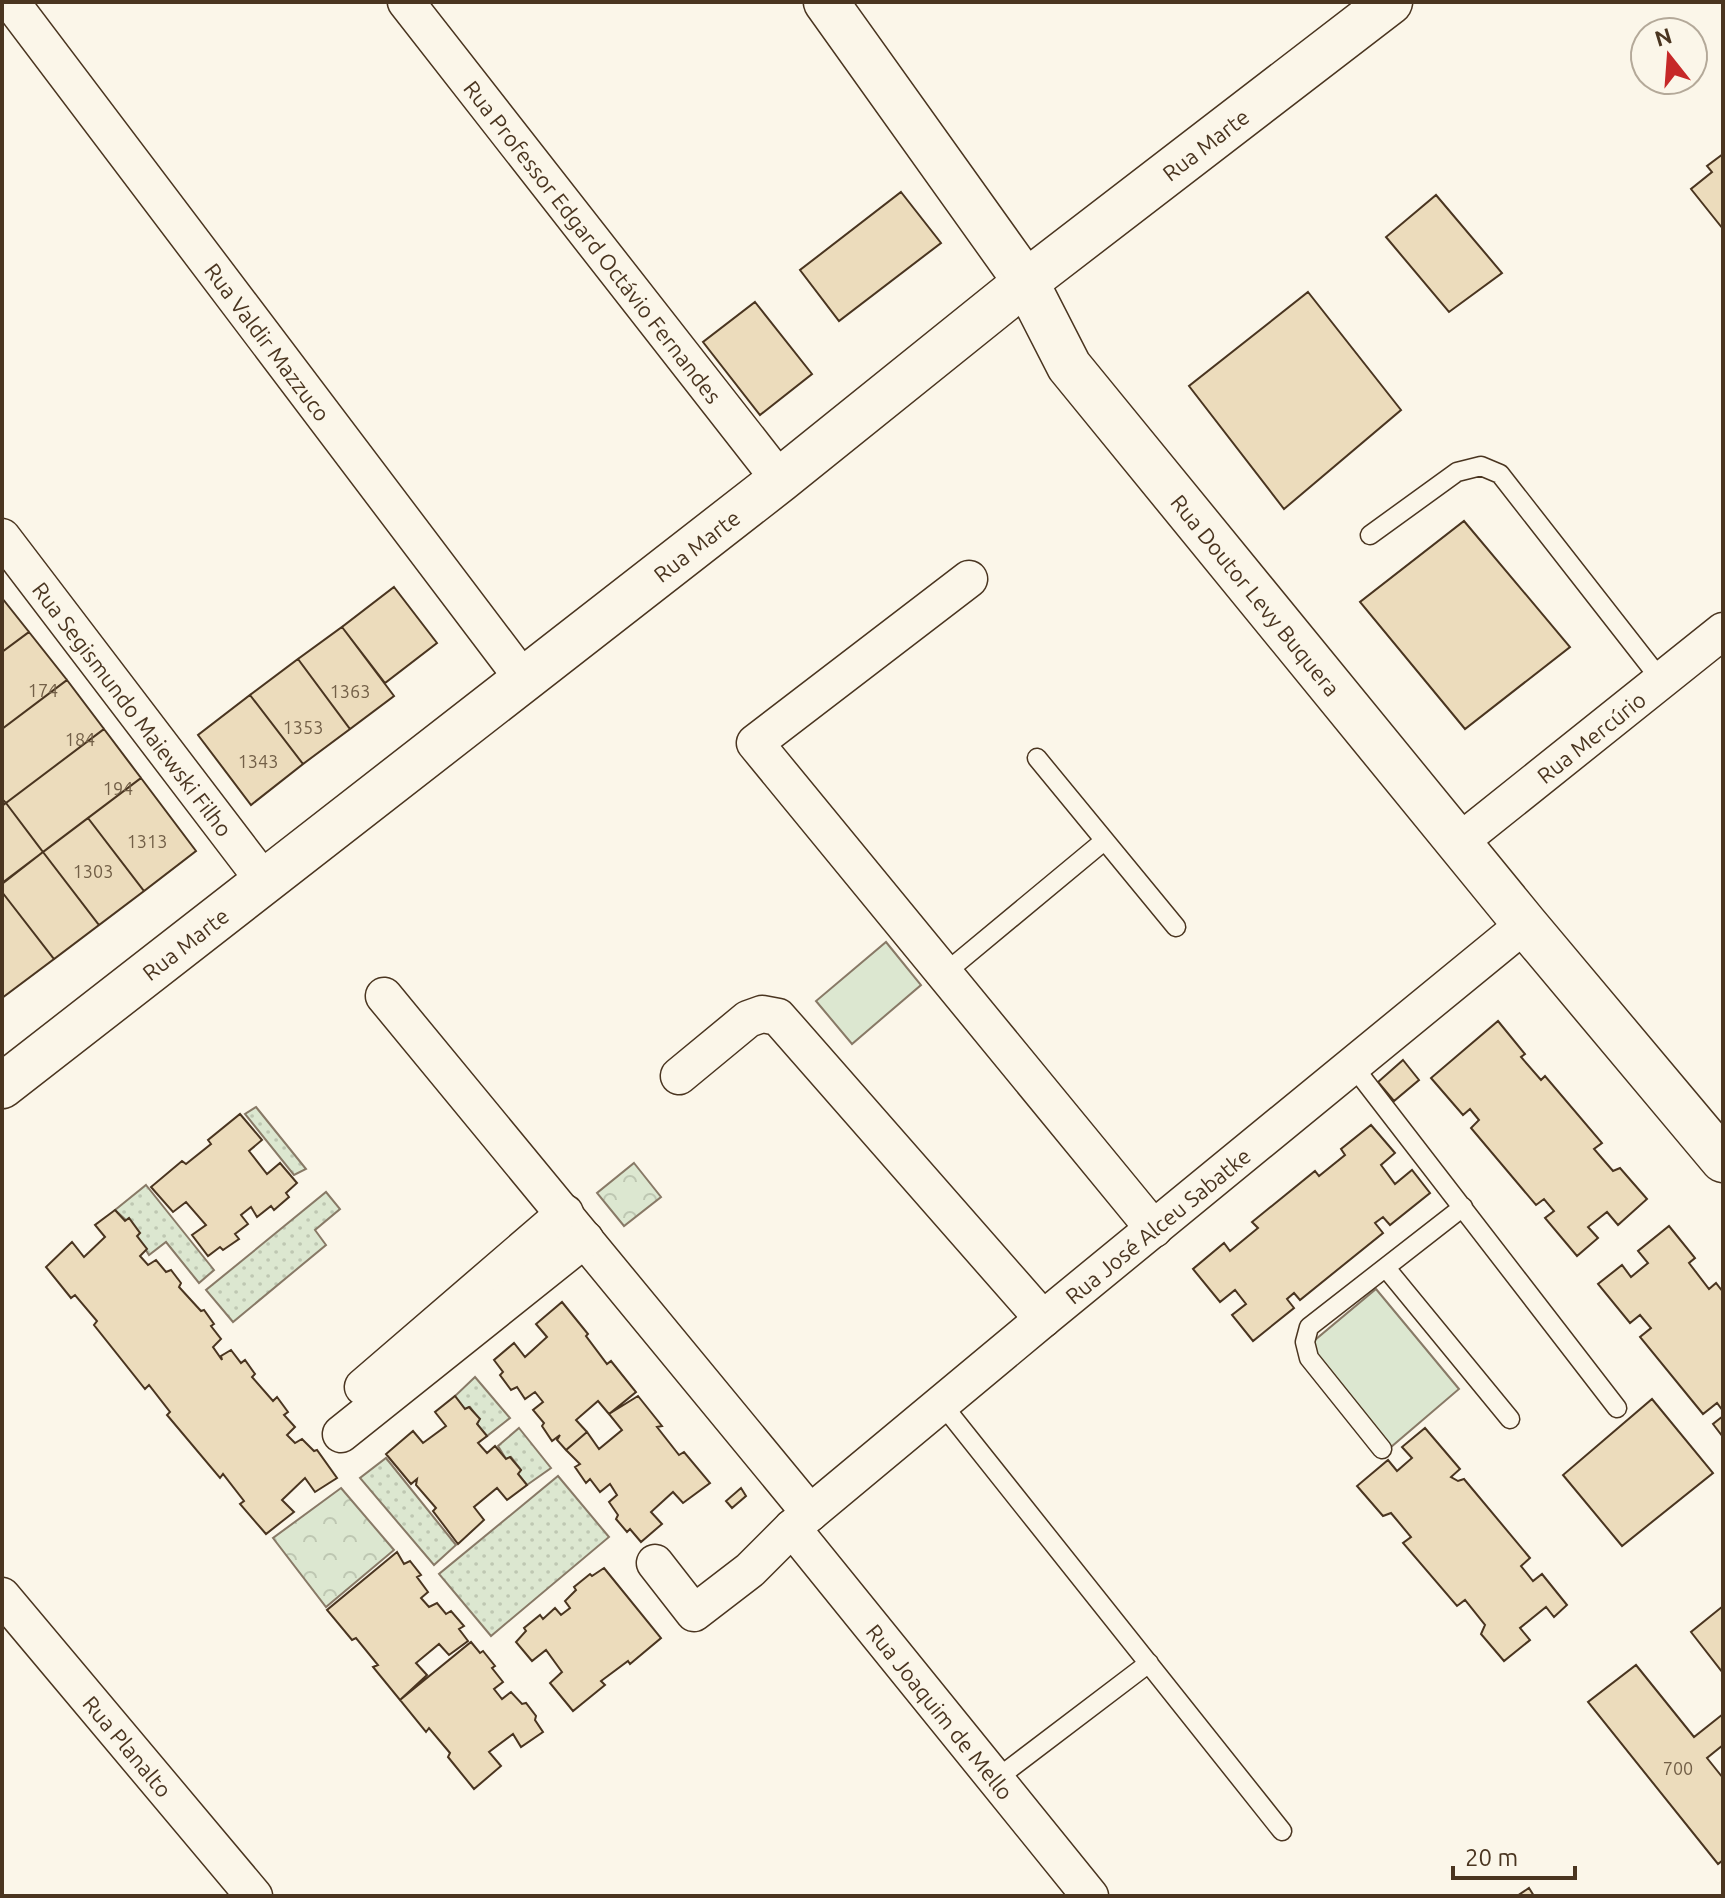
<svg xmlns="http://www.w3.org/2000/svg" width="1725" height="1898" viewBox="0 0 1725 1898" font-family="Ubuntu,sans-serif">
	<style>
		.grass { fill: url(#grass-dots); stroke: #887966; stroke-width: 2 }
		.park { fill: url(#park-crowns); stroke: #887966; stroke-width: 2 }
		.pitch { fill: #dce7d0; stroke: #887966; stroke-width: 2 }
		.building { fill: #ecdcbc; stroke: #4a3520; stroke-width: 2 }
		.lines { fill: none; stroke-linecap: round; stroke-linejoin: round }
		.service-casing { stroke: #4a3520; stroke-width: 21 }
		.minor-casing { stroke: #4a3520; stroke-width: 39 }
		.tertiary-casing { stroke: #4a3520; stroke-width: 47 }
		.service { stroke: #fbf6e9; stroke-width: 18 }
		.minor { stroke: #fbf6e9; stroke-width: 36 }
		.tertiary { stroke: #fbf6e9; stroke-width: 44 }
		.labels { text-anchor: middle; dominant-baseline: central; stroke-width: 6; stroke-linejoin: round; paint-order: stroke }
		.number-label { font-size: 18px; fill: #725f47 }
		.street-label { font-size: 22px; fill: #4a3520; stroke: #fbf6e9 }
	</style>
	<defs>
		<pattern id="grass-dots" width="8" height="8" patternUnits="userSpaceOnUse" patternTransform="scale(2)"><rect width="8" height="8" fill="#dce7d0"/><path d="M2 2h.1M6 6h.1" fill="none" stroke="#bec7b2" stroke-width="1.8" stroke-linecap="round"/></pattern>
		<pattern id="park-crowns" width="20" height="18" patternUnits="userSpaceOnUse" patternTransform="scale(2)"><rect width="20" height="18" fill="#dce7d0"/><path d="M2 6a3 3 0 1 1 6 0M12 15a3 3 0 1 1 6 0" fill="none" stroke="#bec7b2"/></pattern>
	</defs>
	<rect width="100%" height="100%" fill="#fbf6e9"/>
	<path class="grass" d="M256,1107L306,1169L294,1175L245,1114Z
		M146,1185L214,1270L199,1283L166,1242L149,1255L137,1236L140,1233L115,1210Z
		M326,1192L340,1209L315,1230L326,1245L233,1322L206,1290Z
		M475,1377L510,1418L487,1436L477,1424L479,1419L470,1407L465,1409L455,1396Z
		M519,1428L551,1468L527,1485L518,1474L521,1470L511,1457L506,1459L498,1446Z
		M386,1458L456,1545L434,1565L360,1478Z
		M558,1476L609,1537L491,1636L439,1574Z"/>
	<path class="park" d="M634,1163L661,1197L624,1226L597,1193Z
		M341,1488L394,1550L326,1607L273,1538Z"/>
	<path class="pitch" d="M886,942L921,985L852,1044L816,1001Z
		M1376,1289L1459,1389L1391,1447L1309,1345Z"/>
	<path class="building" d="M1723,154V229L1691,189L1712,172L1707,166Z
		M901,192L941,243L839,321L800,270Z
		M1436,195L1502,273L1449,312L1386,237Z
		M1308,292L1401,410L1284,509L1189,386Z
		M755,302L812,374L760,415L703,342Z
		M1464,521L1570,647L1465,729L1360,602Z
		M394,587L437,643L385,683L342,627Z
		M2,598L29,632L2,652Z
		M342,627L394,696L350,729L298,659Z
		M29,632L67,680L2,729V652Z
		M298,659L350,729L303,764L250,695Z
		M67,680L104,729L6,803L2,799V729Z
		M250,695L303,764L251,805L198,735Z
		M104,729L141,778L43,852L6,803Z
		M141,778L196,851L144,891L88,818Z
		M6,803L43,852L2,883V806Z
		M88,818L144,891L99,925L43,852Z
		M43,852L99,925L54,959L2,892V884Z
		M2,892L54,959L2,998Z
		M1498,1021L1525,1054L1521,1057L1541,1080L1545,1076L1602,1143L1594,1149L1613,1171L1620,1168L1647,1199L1618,1225L1607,1212L1588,1227L1598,1238L1577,1256L1545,1218L1554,1211L1544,1199L1536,1205L1471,1128L1479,1120L1470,1109L1463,1115L1431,1078Z
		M1403,1060L1419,1080L1394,1101L1378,1082Z
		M240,1114L262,1140L249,1151L267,1174L280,1163L297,1183L286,1193L289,1197L274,1210L271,1206L257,1217L251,1207L241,1215L248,1224L235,1234L239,1239L223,1250L220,1247L208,1256L192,1235L206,1225L186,1202L173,1212L151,1187L182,1161L186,1164L211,1144L208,1140Z
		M1371,1125L1395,1153L1381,1165L1395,1184L1412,1170L1430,1193L1390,1225L1383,1217L1375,1223L1383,1233L1300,1300L1294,1293L1287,1299L1294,1308L1253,1341L1232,1315L1246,1304L1235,1290L1220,1302L1193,1269L1224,1243L1230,1251L1258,1228L1252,1222L1315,1171L1319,1176L1345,1155L1341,1149Z
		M115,1210L125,1221L129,1218L140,1233L137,1236L147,1249L140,1256L148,1265L156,1260L166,1272L171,1270L181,1283L179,1287L201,1311L204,1310L214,1324L211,1326L221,1339L213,1347L222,1360L221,1356L231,1350L241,1363L245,1360L255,1374L252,1377L273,1401L277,1397L288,1412L284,1415L295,1427L287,1435L295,1443L302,1439L314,1451L317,1450L337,1478L315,1492L305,1478L282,1500L294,1512L266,1534L240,1504L244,1501L223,1474L220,1478L167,1415L170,1412L149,1385L145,1389L94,1325L97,1321L75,1295L71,1298L46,1267L72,1242L84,1257L105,1237L95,1225Z
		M1669,1226L1695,1258L1689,1263L1709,1289L1716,1283L1723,1292V1411L1717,1403L1703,1414L1640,1337L1651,1328L1640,1315L1630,1323L1598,1284L1622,1265L1631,1277L1648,1263L1638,1251Z
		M562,1302L588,1334L586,1336L607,1364L611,1361L636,1392L609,1414L598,1401L576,1420L587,1432L566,1450L557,1440L560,1435L552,1441L542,1426L544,1423L533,1410L543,1402L535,1392L525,1399L517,1387L511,1390L500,1375L503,1372L494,1360L514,1343L525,1357L547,1337L536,1324Z
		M455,1396L465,1409L469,1407L480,1419L477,1424L487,1436L478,1443L487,1453L495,1446L506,1459L510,1457L521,1470L518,1474L527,1485L507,1500L497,1488L474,1507L484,1520L458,1544L433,1511L436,1508L416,1485L417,1479L411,1484L386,1454L413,1431L423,1443L446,1426L435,1412Z
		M638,1396L662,1426L657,1427L679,1455L684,1452L710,1483L683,1503L673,1492L651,1512L662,1524L641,1542L630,1529L627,1532L616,1519L618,1515L609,1502L617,1495L610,1484L600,1492L590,1479L586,1483L575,1467L580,1464L566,1450L587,1432L599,1449L622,1430L609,1414Z
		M1652,1399L1713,1473L1622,1546L1563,1475Z
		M1723,1416V1437L1713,1424Z
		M1425,1428L1460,1469L1451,1477L1458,1481L1464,1479L1530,1558L1521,1566L1533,1581L1542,1574L1567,1605L1554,1617L1546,1607L1520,1628L1530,1640L1504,1661L1481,1634L1485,1625L1465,1600L1457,1606L1403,1543L1411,1537L1391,1513L1383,1516L1357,1486L1388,1460L1397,1471L1412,1458L1402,1447Z
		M741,1488L746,1496L732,1508L726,1501Z
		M397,1552L404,1564L410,1561L421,1575L417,1577L428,1592L421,1598L429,1607L437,1603L446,1614L451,1611L464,1626L459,1629L468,1641L449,1655L439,1644L416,1663L427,1675L400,1700L373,1667L378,1665L356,1638L352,1640L327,1610Z
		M604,1568L661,1638L630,1664L628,1661L601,1681L605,1685L573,1711L550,1683L562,1672L546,1650L532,1661L516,1642L526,1631L524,1628L540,1615L543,1619L555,1608L561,1615L570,1608L565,1601L576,1590L574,1587L590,1574L592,1576Z
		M1723,1606V1673L1691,1632Z
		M471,1642L480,1653L483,1651L495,1666L492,1668L503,1682L494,1689L502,1699L511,1692L522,1704L526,1703L536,1716L535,1720L543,1732L521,1747L513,1734L489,1752L501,1766L474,1789L448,1757L450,1753L429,1728L426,1732L400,1700Z
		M1636,1665L1694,1737L1723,1714V1745L1707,1758L1723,1778V1860L1718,1864L1588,1702Z
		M1529,1888L1534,1896H1517Z"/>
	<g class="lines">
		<defs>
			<path id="service" d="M1370,535L1457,472L1481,466L1500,474L1661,680
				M1037,758L1176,927
				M945,973L1104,841
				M1353,1066L1617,1408
				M1386,1268L1510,1419
				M942,1404L1282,1831
				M1382,1449L1309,1358L1305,1342L1309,1327L1463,1207
				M995,1780L1149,1663"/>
			<g id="minor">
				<path id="s1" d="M11,2L524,680"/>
				<path id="s2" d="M406,2L780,480"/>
				<path id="s3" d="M2,537L265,882"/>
				<path d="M969,579L755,743L1154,1229"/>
				<path id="s4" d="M1458,843L1723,631"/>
				<path d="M384,996L810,1513"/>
				<path d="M679,1076L748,1019L762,1014L778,1017L1043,1319"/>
				<path d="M363,1387L565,1213"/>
				<path d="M341,1434L585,1239"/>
				<path id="s5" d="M792,1528L1090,1896"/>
				<path id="s6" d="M655,1563L694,1613L750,1570L792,1528L1043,1319L1525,924"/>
				<path id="s7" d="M2,1596L254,1896"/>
			</g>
			<g id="tertiary">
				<path id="s8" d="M826,2L1026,282L1069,366L1525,924L1723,1160"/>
				<path id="s9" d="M2,1086L780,480L1026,282L1390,2"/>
			</g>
		</defs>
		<use href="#service" class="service-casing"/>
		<use href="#minor" class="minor-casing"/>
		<use href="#tertiary" class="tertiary-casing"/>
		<use href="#service" class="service"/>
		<use href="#minor" class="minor"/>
		<use href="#tertiary" class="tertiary"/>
	</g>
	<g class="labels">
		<g class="number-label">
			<text x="43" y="690">174</text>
			<text x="350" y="691">1363</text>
			<text x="303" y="727">1353</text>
			<text x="80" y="739">184</text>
			<text x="258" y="761">1343</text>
			<text x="118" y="788">194</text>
			<text x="147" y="841">1313</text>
			<text x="93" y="871">1303</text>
			<text x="1678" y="1768">700</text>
		</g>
		<g class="street-label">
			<text stroke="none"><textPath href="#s9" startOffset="1528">Rua Marte</textPath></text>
			<text stroke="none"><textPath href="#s2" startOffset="304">Rua Professor Edgard Octávio Fernandes</textPath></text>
			<text stroke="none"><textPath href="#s1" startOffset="426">Rua Valdir Mazzuco</textPath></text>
			<text stroke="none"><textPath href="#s9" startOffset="880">Rua Marte</textPath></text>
			<text stroke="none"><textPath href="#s8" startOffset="734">Rua Doutor Levy Buquera</textPath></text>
			<text stroke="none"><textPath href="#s3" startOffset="216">Rua Segismundo Maiewski Filho</textPath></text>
			<text stroke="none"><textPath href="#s4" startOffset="170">Rua Mercúrio</textPath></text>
			<text stroke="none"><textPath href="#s9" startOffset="232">Rua Marte</textPath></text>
			<text stroke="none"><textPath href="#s6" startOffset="668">Rua José Alceu Sabatke</textPath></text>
			<text stroke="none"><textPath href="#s5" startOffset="236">Rua Joaquim de Mello</textPath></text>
			<text stroke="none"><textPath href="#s7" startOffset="196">Rua Planalto</textPath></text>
		</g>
	</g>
	<rect width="1725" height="1898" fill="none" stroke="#4a3520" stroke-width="8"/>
	<g transform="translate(1669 56) rotate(343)"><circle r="38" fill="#fbf6e9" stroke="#b4a999" stroke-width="2"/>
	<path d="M0-6L14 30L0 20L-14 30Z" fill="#c62828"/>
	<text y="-12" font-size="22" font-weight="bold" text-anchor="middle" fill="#4a3520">N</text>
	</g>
	<path d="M1453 1866v12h122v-12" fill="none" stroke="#4a3520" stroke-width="4"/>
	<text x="1465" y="1866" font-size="24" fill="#4a3520" stroke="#fbf6e9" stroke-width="6" paint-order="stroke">20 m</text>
</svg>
